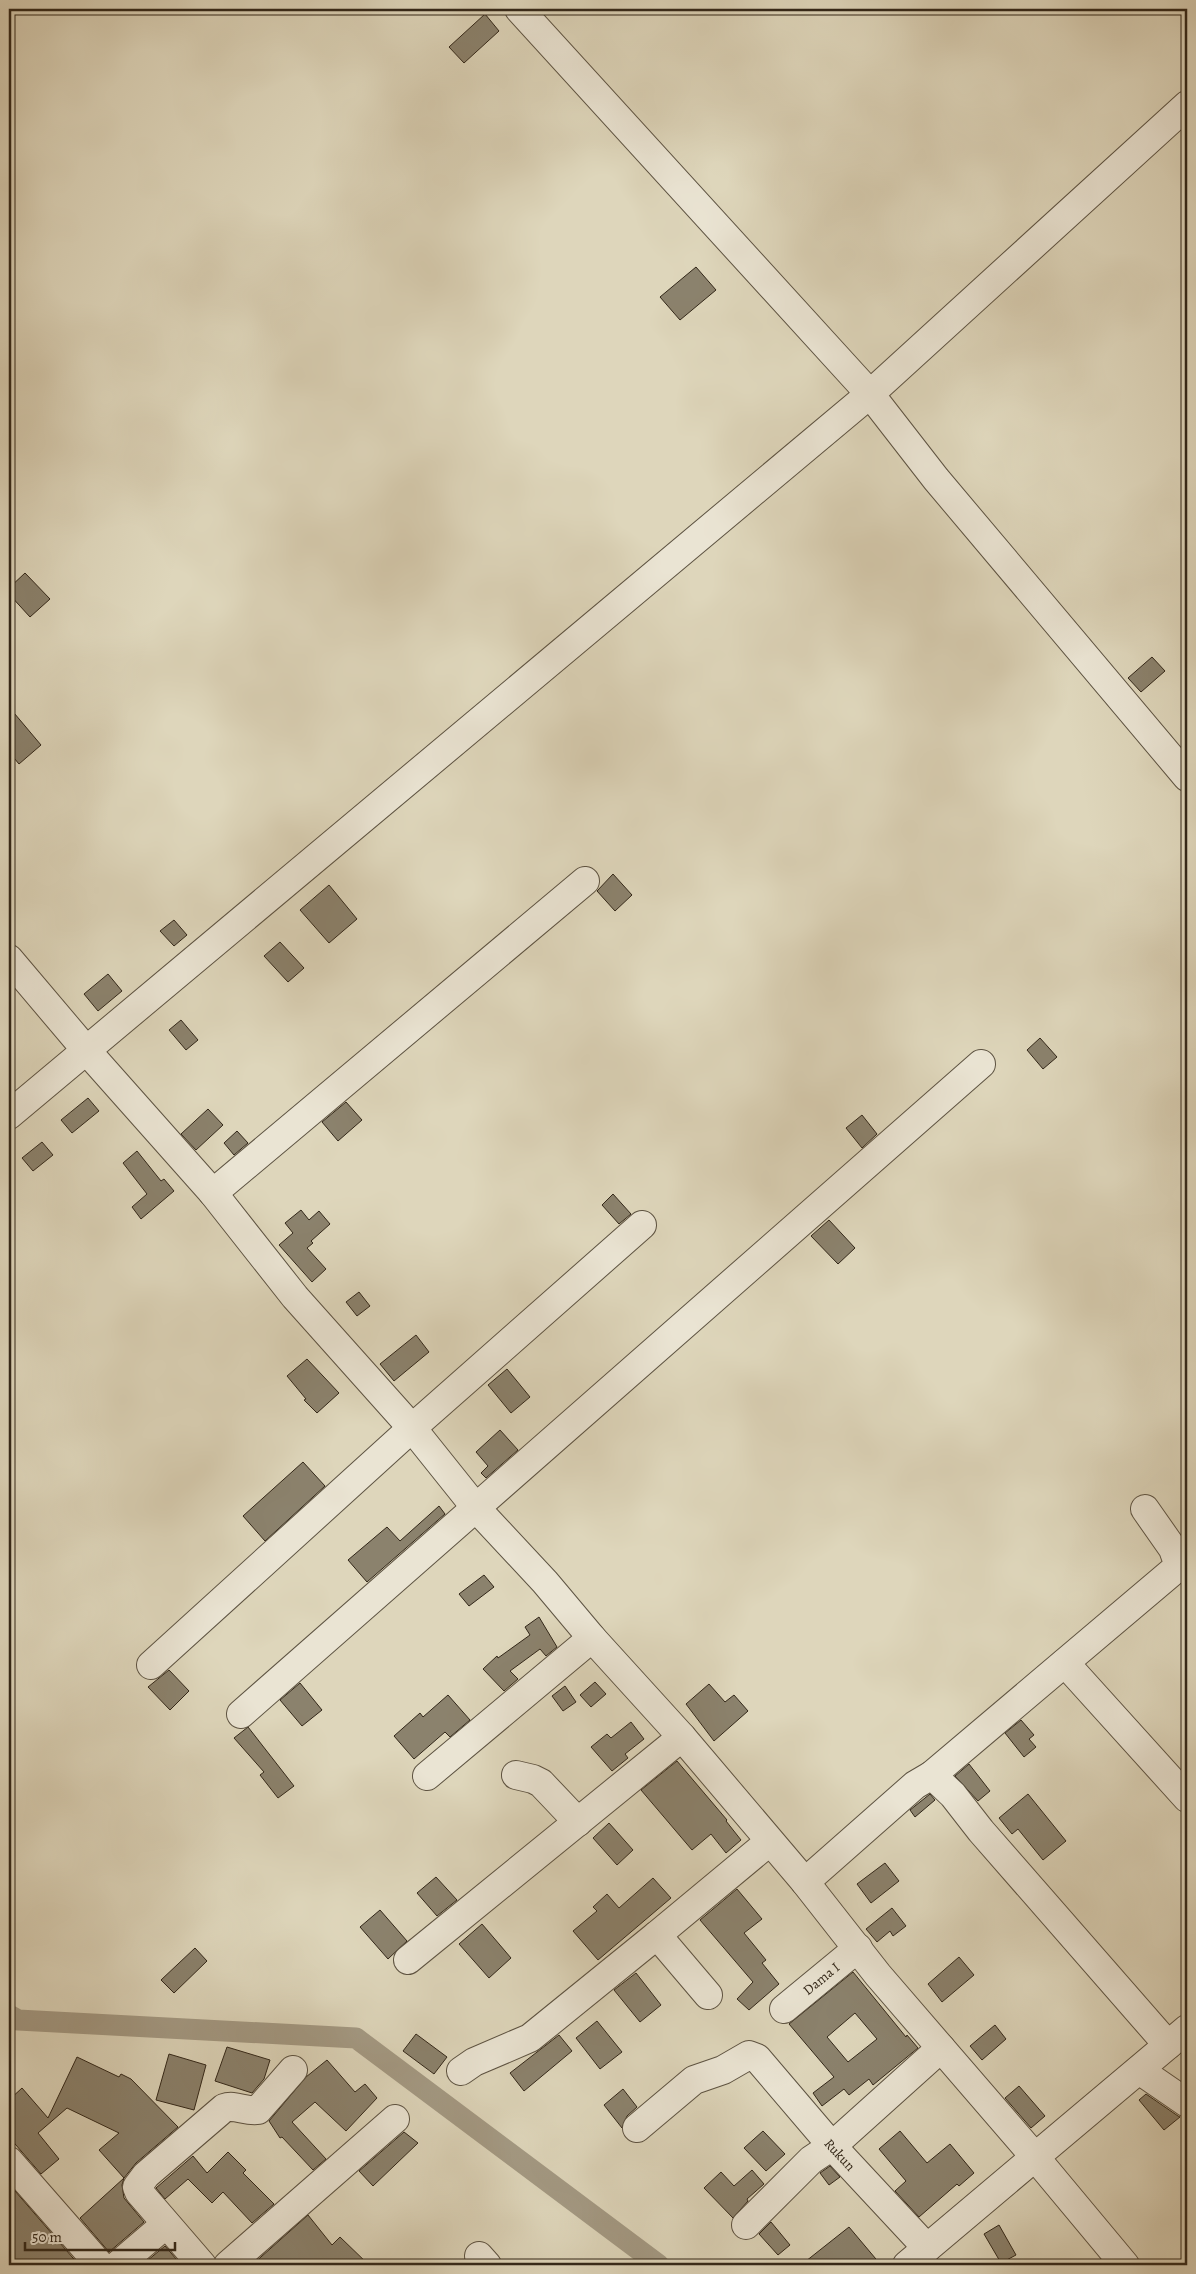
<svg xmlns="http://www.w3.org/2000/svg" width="1196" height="2274" viewBox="0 0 1196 2274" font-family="Alegreya,serif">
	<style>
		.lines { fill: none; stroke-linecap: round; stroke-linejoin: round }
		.canal { stroke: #a49a84; stroke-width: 21 }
		.building { fill: #8b826d; stroke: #322719; fill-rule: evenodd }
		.minor-casing { stroke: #5d5342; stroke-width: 30 }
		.minor { stroke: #eae4d3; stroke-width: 28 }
		.labels { text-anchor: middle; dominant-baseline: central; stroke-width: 4; stroke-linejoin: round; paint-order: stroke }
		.street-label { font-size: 14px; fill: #322719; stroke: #eae4d3 }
	</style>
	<rect width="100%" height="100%" fill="#ded6bb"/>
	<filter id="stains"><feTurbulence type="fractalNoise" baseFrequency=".004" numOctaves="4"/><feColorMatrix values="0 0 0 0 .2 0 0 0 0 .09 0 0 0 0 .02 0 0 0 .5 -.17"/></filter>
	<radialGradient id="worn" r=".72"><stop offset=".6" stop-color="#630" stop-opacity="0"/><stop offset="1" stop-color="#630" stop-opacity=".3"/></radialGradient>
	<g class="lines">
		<path class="canal" d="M9,2015L18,2020L356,2038L659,2265"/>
	</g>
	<path class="building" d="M485,14L499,31L464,63L449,47Z
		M696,267L716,290L680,320L660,297Z
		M25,573L50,599L30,617L9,594V588Z
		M1152,657L1165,671L1141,692L1128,678Z
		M9,707L41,745L19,764L9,752Z
		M613,874L632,895L615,911L597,891Z
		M329,885L357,919L329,943L300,910Z
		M174,920L187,935L174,946L160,931Z
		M280,942L304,968L288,982L264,956Z
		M108,974L122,991L98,1011L84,994Z
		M181,1020L198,1040L186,1050L169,1030Z
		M1040,1038L1057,1057L1043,1069L1027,1050Z
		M88,1098L99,1111L72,1133L61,1120Z
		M346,1102L362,1120L338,1141L322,1122Z
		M208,1109L223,1125L196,1150L181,1134Z
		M862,1115L877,1134L862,1148L846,1128Z
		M237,1131L248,1143L234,1155L224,1143Z
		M42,1142L53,1155L33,1171L22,1158Z
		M137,1151L161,1181L164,1179L174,1191L141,1219L132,1207L147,1194L123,1163Z
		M613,1194L631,1214L619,1224L602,1205Z
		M301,1210L309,1220L319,1211L330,1224L311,1241L313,1243L307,1248L326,1269L312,1282L279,1245L293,1233L285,1223Z
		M829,1220L855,1248L838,1264L811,1236Z
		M359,1292L370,1306L357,1316L346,1302Z
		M416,1335L429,1352L394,1381L380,1364Z
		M307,1359L339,1393L317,1413L304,1400L306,1399L287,1376Z
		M507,1369L530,1397L511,1413L488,1385Z
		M500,1430L518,1450L486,1478L481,1473L488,1466L476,1452Z
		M303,1462L325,1486L265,1541L243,1516Z
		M439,1506L445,1514L367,1582L348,1560L387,1527L400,1541Z
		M484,1575L494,1587L469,1606L459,1594Z
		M539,1617L557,1647L546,1656L540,1649L510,1671L518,1679L504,1691L483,1669L497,1656L498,1658L530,1635L525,1627Z
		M169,1670L189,1691L170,1710L148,1687Z
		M595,1682L606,1694L591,1707L580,1695Z
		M300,1683L322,1710L302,1726L280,1700Z
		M709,1684L725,1702L734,1695L748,1711L714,1741L686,1704Z
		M565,1686L576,1702L563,1711L552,1696Z
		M448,1695L470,1720L450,1737L445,1732L414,1759L394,1736L420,1713L423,1717Z
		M1021,1720L1034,1735L1029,1739L1036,1747L1024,1757L1005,1733Z
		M631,1722L644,1739L625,1754L628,1758L612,1771L591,1747L607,1734L611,1738Z
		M248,1727L294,1786L278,1798L260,1775L264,1772L234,1738Z
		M677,1761L727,1820L726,1821L741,1840L726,1853L711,1834L692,1850L641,1790Z
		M969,1764L990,1791L978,1801L955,1776Z
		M930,1794L935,1800L915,1817L910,1810Z
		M1028,1794L1066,1841L1043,1860L1018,1829L1012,1834L999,1818Z
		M609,1823L633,1850L617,1865L593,1838Z
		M885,1863L899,1881L871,1903L857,1884Z
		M436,1877L457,1900L437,1916L417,1893Z
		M653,1878L671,1898L598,1960L573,1931L597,1911L593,1907L607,1894L619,1908Z
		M737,1889L762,1919L744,1933L766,1960L762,1963L779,1984L749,2010L737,1999L753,1982L700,1920Z
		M892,1908L906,1926L893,1936L890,1931L877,1942L866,1929Z
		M380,1910L407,1941L388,1959L360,1927Z
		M482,1924L511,1958L489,1978L459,1944Z
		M195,1948L207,1961L174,1993L161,1980Z
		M959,1957L974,1975L942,2002L928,1984Z
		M853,1972L906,2037L907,2035L918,2048L873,2085L869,2079L849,2095L844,2089L822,2106L813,2093L834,2077L789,2024ZM855,2013L877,2039L848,2062L827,2037Z
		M636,1973L661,2005L640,2022L614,1990Z
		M597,2021L622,2052L600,2069L576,2038Z
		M995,2025L1006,2039L982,2060L970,2046Z
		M416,2034L447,2057L434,2074L403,2051Z
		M559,2035L572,2051L524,2091L510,2073Z
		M227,2047L270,2060L264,2079L252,2093L215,2081Z
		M169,2054L206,2065L194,2110L156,2100Z
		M77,2057L119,2077L121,2074L131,2079L178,2127L136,2163L124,2178L122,2185L124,2198L144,2222L109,2252L80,2218L124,2178L99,2150L119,2133L67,2108L38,2133L59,2159L41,2174L9,2137V2100L22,2088L48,2118Z
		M327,2060L355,2092L365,2084L377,2098L346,2131L315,2102L292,2122L326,2159L313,2170L282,2137L280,2138L269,2121L306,2077Z
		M1019,2086L1045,2116L1031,2128L1005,2098Z
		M623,2089L637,2107L627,2116L622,2128L604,2105Z
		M1146,2094L1178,2116L1180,2117L1164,2130L1139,2100Z
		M763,2131L785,2154L766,2171L744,2148Z
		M900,2131L927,2163L950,2144L974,2173L959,2186L957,2184L919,2217L895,2191L906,2181L879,2149Z
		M404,2132L418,2143L373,2186L359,2171Z
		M228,2152L246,2170L243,2173L274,2204L252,2223L223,2192L212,2203L188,2179L165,2199L156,2188L193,2156L207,2173Z
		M830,2166L840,2177L829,2185L820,2173Z
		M752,2170L764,2184L747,2199L748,2201L733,2218L704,2188L721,2172L734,2186Z
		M9,2184L79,2265H9Z
		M308,2215L332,2245L340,2237L369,2265H252Z
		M771,2222L790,2245L778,2255L759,2234Z
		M999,2225L1016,2255L1001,2263L984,2234Z
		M849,2227L881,2265H801Z
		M165,2246L177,2260L168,2265H142Z"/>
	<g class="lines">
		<defs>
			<g id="minor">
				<path d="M519,9L870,394L936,479L1187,777"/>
				<path d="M9,959L86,1050L213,1193L295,1297L412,1428L476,1508L545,1582L592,1638L682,1737L805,1882L878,1975L1035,2157L907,2265"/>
				<path d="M9,1115L870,394L1187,105"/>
				<path d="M213,1193L585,881"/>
				<path d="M1065,1663L1187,1798"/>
				<path d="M151,1665L412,1428L642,1225"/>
				<path d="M241,1714L981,1064"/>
				<path d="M516,1775L533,1779L541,1783L578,1822"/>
				<path d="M932,1775L1179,1566L1173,1549L1145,1509"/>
				<path d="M427,1776L592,1638"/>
				<path d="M805,1882L915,1785L932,1775L953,1795L981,1831L1168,2045"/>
				<path d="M408,1960L682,1737"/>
				<path d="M708,1995L657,1935L769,1842"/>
				<path id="s1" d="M784,2009L858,1948"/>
				<path d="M1139,2070L1187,2103"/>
				<path d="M461,2071L474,2062L530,2038L657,1935"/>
				<path id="s2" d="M637,2128L694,2080L723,2070L749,2055L757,2058L832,2146L927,2248"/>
				<path d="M9,2161L100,2265"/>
				<path d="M746,2225L811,2160L832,2146L941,2048"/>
				<path d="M479,2256L487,2265"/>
				<path d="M118,2265L166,2224"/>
				<path d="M202,2265L139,2192L137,2187L146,2175L224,2108C235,2104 246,2112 258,2110L293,2070"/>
				<path d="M228,2265L395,2119"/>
				<path d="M1125,2265L1035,2157L1187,2029"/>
			</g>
		</defs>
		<use href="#minor" class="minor-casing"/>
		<use href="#minor" class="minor"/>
	</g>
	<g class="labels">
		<g class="street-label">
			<text stroke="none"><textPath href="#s1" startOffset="48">Dama I</textPath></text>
			<text stroke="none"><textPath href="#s2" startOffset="271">Rukun</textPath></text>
		</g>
	</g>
	<rect width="1196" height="2274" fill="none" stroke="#ded6bb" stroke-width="30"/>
	<rect x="10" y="10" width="1176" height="2254" fill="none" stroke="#322719" stroke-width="2.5"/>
	<rect x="15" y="15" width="1166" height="2244" fill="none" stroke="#322719"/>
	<path d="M25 2242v8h150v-8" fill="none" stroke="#322719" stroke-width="2.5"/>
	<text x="32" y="2242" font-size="15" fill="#322719" stroke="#eae4d3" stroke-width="4" paint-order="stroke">50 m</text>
	<rect width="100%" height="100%" filter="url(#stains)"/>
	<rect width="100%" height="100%" fill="url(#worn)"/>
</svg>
